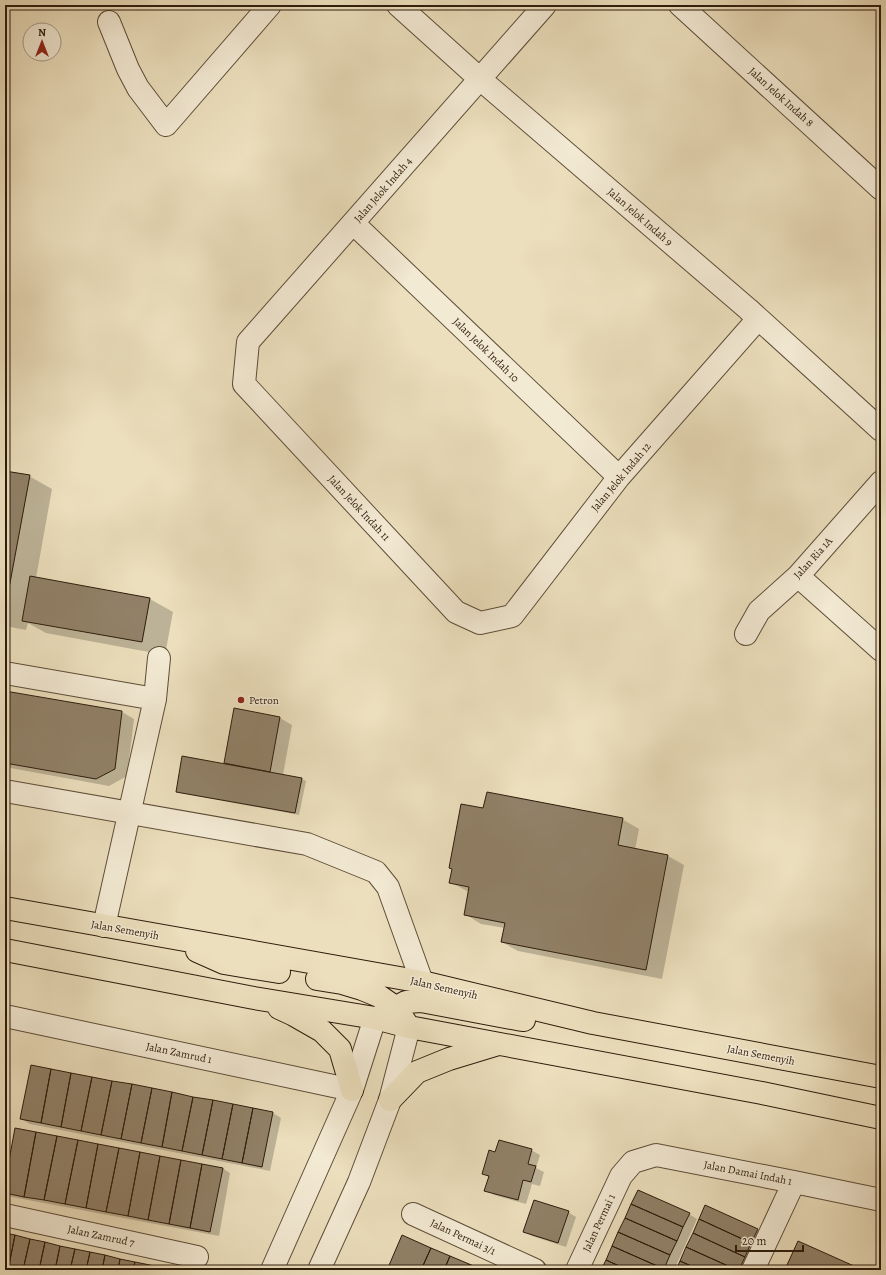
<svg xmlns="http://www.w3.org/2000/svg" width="886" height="1275" viewBox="0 0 886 1275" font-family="Alegreya,serif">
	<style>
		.shadow { fill: #0003 }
		.building { fill: #918168; stroke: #2e1c0c }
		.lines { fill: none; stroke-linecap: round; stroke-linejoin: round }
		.minor-casing { stroke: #5e4d38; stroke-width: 24 }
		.major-casing { stroke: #2e1c0c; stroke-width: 24 }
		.minor { stroke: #f3ead4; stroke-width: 22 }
		.major { stroke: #ecdfbd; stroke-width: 22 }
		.poi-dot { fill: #8f2418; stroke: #f3ead4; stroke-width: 1.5 }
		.labels { text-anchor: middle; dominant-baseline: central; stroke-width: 3; stroke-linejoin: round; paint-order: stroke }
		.street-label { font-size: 11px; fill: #2e1c0c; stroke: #f3ead4 }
		.poi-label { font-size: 11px; fill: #2e1c0c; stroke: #f3ead4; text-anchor: start }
	</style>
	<rect width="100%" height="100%" fill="#ecdfbd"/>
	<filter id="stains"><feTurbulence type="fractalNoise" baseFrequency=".005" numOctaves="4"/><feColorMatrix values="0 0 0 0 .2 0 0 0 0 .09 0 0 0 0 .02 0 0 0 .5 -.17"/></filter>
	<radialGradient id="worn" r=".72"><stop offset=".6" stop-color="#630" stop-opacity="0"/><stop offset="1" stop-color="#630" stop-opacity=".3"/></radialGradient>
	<path class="shadow" d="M5,472L29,476L52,489L36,578L150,599L173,612L165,655L46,633L28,623L26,630L5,626Z
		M5,692L122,712L134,719L127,776L109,786L5,767Z
		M235,710L280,718L292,725L283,775L302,779L306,781L299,815L181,793L177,791L229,765L225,763Z
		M484,809L622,819L639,829L635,850L668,856L684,865L662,979L518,951L502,942L505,928L481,924L465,914L469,892L450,882Z
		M32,1066L273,1113L281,1118L270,1171L30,1124L21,1119Z
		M531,1150L540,1155L536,1168L544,1172L540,1186L532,1184L526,1204L494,1195L486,1190L489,1177L483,1174L496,1153Z
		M222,1168L230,1173L219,1236L12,1197L5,1193V1187Z
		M568,1212L576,1217L566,1247L532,1236L524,1231Z
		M689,1214L697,1219L674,1270H603Z
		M757,1230L765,1235L749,1270H677Z
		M798,1242L854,1267L858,1270H785Z"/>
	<path class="building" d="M5,471L30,475L5,610Z
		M30,576L150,598L142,642L22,621Z
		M5,691L122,711L115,769L96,779L5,763Z
		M234,708L280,717L270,772L224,763Z
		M182,756L302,778L295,813L176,792Z
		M487,792L623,818L618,845L668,855L646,970L501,942L505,923L464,915L469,887L449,883L452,869L449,868L461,804L483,808Z
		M31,1065L51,1069L41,1123L20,1119Z
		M51,1069L71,1073L61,1127L41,1123Z
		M71,1073L92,1077L81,1131L61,1127Z
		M92,1077L112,1081L101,1135L81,1131Z
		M112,1081L132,1084L121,1139L101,1135Z
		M132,1084L152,1088L141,1143L121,1139Z
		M152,1088L172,1092L162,1147L141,1143Z
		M172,1092L193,1097L182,1151L162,1147Z
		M193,1097L213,1100L202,1155L182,1151Z
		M213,1100L233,1104L222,1159L202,1155Z
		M233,1104L253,1108L242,1163L222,1159Z
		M253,1108L273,1112L262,1167L242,1163Z
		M15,1128L36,1132L24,1197L5,1193V1182Z
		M36,1132L57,1136L44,1200L24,1197Z
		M57,1136L78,1140L65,1204L44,1200Z
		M78,1140L98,1144L86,1208L65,1204Z
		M499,1140L532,1149L528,1164L536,1166L531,1182L523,1180L518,1200L484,1191L489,1176L482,1174L489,1150L495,1152Z
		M98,1144L119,1148L106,1212L86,1208Z
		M119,1148L140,1152L128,1216L106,1212Z
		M140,1152L160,1156L148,1220L128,1216Z
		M160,1156L181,1160L169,1224L148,1220Z
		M181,1160L202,1164L190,1228L169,1224Z
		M202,1164L223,1168L210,1232L190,1228Z
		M638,1190L690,1213L683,1227L631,1204Z
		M534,1200L569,1211L558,1243L523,1232Z
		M631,1204L683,1227L677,1241L625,1218Z
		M705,1205L758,1229L751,1243L699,1219Z
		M625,1218L677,1241L670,1255L618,1232Z
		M699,1219L751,1243L745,1257L693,1233Z
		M618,1232L670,1255L664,1269L612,1246Z
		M5,1233L15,1235L8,1270H5Z
		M693,1233L745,1257L739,1270H737L686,1247Z
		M15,1235L30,1239L23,1270H8Z
		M402,1235L431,1248L421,1270H387Z
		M30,1239L45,1242L39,1270H23Z
		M798,1241L854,1266L853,1270H797L787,1265Z
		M45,1242L60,1246L55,1270H39Z
		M60,1246L75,1249L70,1270H55Z
		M612,1246L664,1269V1270H628L606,1260Z
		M686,1247L737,1270H700L680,1261Z
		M431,1248L450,1256L444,1270H421Z
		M75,1249L90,1252L86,1270H70Z
		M90,1252L105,1255L102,1270H86Z
		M105,1255L120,1259L118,1270H102Z
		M450,1256L469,1264L466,1270H444Z
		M120,1259L135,1262L133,1270H118Z
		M606,1260L628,1270H601Z
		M680,1261L700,1270H676Z
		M135,1262L150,1265L149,1270H133Z
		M469,1264L483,1270H466Z
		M150,1265L165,1269V1270H149Z"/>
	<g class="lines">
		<defs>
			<path id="minor" d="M398,5L480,79L748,309L881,430
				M545,5L248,342L244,384L456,612L480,623L512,616L619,477L758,319
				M680,5L881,189
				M109,22L128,69L138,88L166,125L270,5
				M353,223L619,477
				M798,576L881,650
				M746,634L759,611L798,576L881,482
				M5,673L155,699
				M5,791L307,844L376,872L388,887L422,982
				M104,926L155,699L159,658
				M5,1016L352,1090
				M413,1214L535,1270
				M5,1215L197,1257
				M272,1270L352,1090L375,1018
				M319,1270L359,1182L390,1100L409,1027
				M577,1270L621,1176L633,1162L656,1155L794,1182L881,1200
				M753,1270L794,1182"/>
			<path id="major" d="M5,908L422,982L593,1023L881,1077
				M5,950L254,998L375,1018L409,1027L762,1093L881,1118
				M197,951L224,963L279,972
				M317,979L342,983L362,989L379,996L395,1007L409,1027
				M279,1008L294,1015L322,1031L340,1049L352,1090
				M383,1014L406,1002L421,1001L517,1019L524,1020
				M390,1100L417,1072L449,1059L495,1045"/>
		</defs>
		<use href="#minor" class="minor-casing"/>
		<use href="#major" class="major-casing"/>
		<use href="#minor" class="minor"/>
		<use href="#major" class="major"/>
	</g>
	<circle class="poi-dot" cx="241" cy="700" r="4"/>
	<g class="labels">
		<g class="street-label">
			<text transform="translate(781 97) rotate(42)">Jalan Jelok Indah 8</text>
			<text transform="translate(383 190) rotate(-49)">Jalan Jelok Indah 4</text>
			<text transform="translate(640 217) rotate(41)">Jalan Jelok Indah 9</text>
			<text transform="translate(486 350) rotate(44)">Jalan Jelok Indah 10</text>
			<text transform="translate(621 477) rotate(-50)">Jalan Jelok Indah 12</text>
			<text transform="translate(359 508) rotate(47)">Jalan Jelok Indah 11</text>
			<text transform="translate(813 558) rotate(-48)">Jalan Ria 1A</text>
			<text transform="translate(125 930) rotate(10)">Jalan Semenyih</text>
			<text transform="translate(444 988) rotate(13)">Jalan Semenyih</text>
			<text transform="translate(179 1053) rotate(12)">Jalan Zamrud 1</text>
			<text transform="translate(761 1055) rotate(11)">Jalan Semenyih</text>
			<text transform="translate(748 1173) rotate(11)">Jalan Damai Indah 1</text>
			<text transform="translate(599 1223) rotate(-65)">Jalan Permai 1</text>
			<text transform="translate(101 1236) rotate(12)">Jalan Zamrud 7</text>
			<text transform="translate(463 1237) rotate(25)">Jalan Permai 3/1</text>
		</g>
		<g class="poi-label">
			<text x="249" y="700">Petron</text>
		</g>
	</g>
	<rect width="886" height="1275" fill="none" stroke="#ecdfbd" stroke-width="20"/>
	<rect x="6" y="6" width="874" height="1263" fill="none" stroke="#2e1c0c" stroke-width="2"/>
	<rect x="10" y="10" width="866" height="1255" fill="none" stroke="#2e1c0c"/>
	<g transform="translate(42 42)"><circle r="19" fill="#f3ead4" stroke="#a49884"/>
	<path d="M0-3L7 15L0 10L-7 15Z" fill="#8f2418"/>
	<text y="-6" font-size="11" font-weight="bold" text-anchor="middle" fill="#2e1c0c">N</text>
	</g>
	<path d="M736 1245v6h67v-6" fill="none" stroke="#2e1c0c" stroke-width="2"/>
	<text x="742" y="1245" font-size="12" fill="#2e1c0c" stroke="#f3ead4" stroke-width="3" paint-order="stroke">20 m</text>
	<rect width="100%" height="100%" filter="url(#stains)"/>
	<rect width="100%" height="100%" fill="url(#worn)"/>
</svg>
